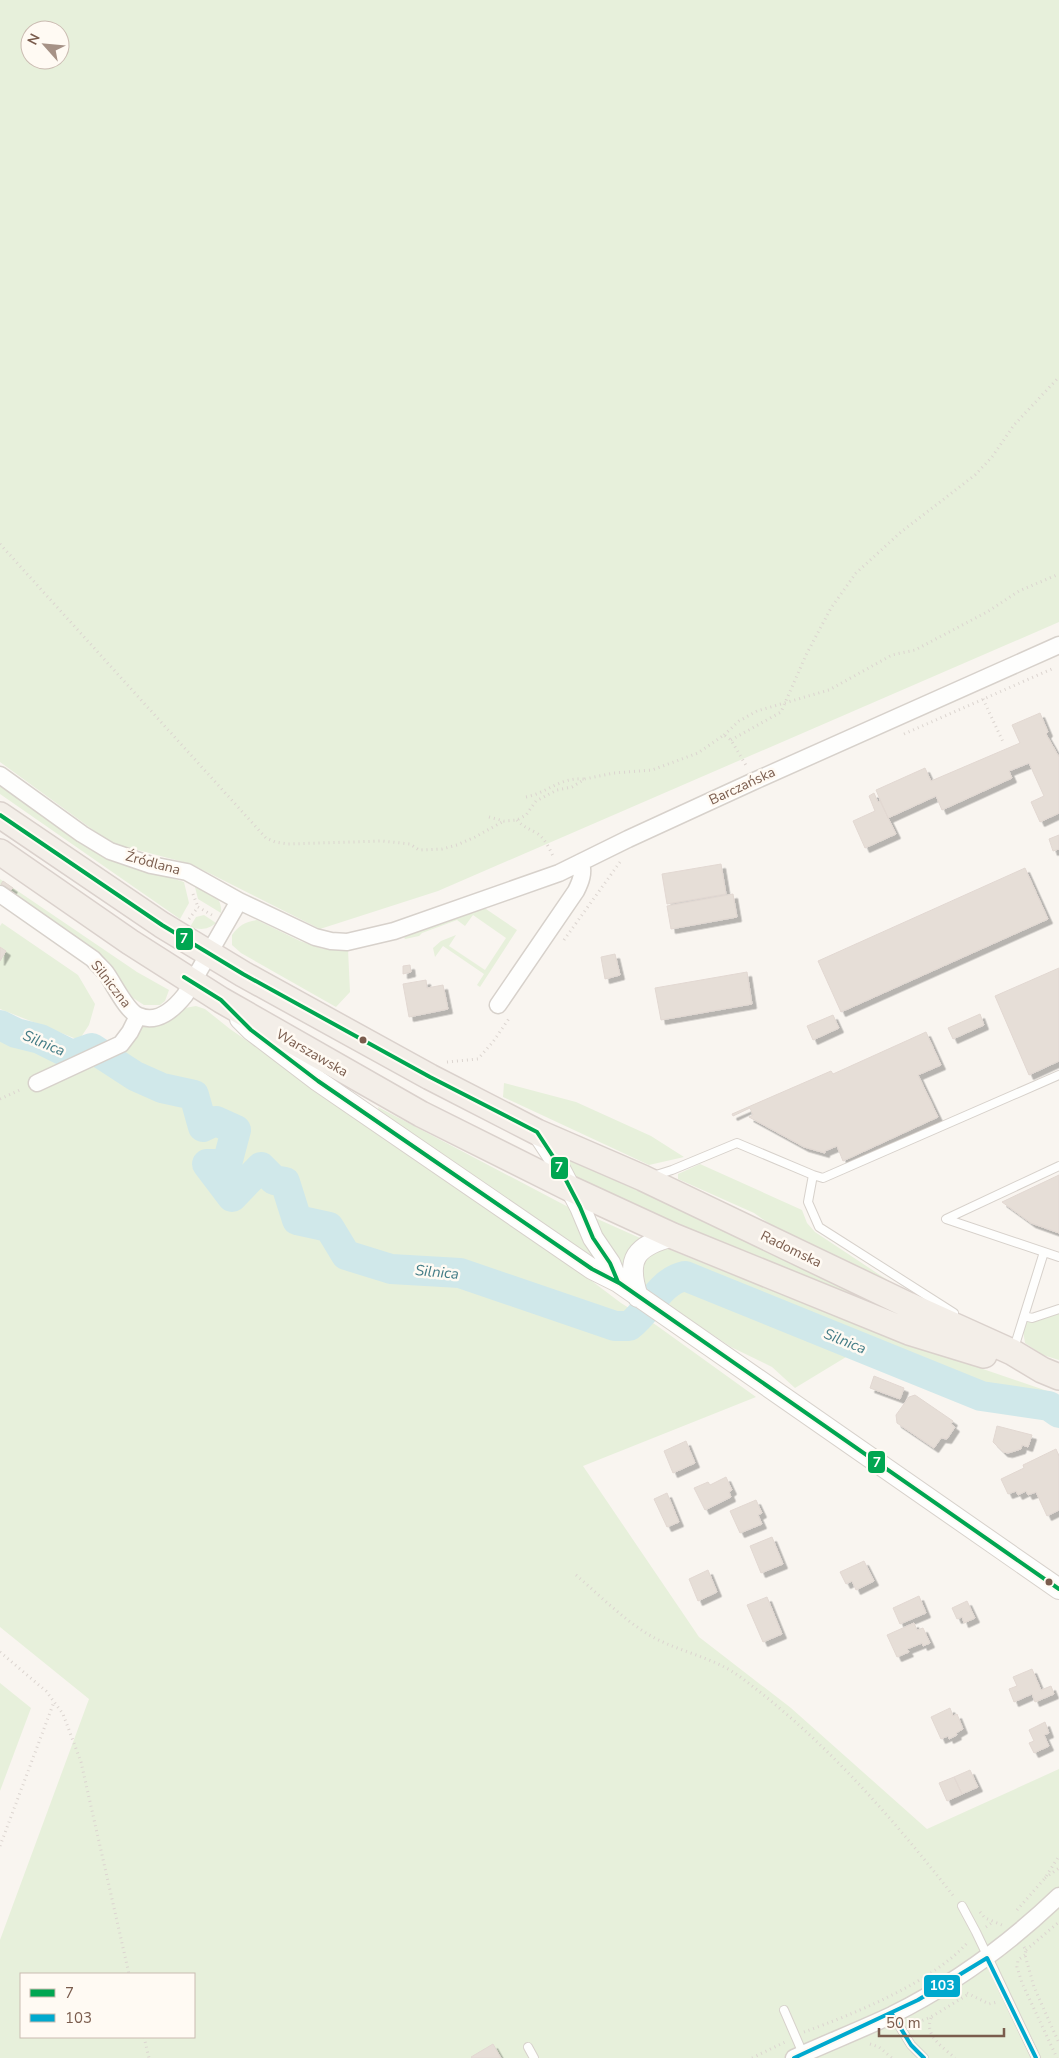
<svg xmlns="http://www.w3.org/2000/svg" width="1059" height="2058" viewBox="0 0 1059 2058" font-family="'Nunito Sans',sans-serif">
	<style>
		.green { fill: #e7f0db; fill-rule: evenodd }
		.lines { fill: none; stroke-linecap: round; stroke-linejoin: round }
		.river { stroke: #d0e8ea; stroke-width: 30 }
		.building { fill: #e6ded7; stroke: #e2d8d2; filter: url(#shadow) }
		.service-casing { stroke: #d7d1cb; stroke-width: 10 }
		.minor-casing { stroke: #d7d1cb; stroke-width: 19 }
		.tertiary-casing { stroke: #d7d1cb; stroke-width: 22 }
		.primary-casing { stroke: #dad1cc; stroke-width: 28 }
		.path { stroke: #dcd5d0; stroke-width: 3; stroke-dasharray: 1 4; stroke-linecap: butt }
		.service { stroke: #fefefd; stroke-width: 8 }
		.minor { stroke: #fefefd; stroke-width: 16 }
		.tertiary { stroke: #fefefd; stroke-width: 20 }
		.primary { stroke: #f3eee8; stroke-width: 25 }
		.bus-1-casing { stroke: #fffaf3; stroke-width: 8 }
		.bus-2-casing { stroke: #fffaf3; stroke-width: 8 }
		.bus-1 { stroke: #00a651; stroke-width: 4 }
		.bus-2 { stroke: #00a9ce; stroke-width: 4 }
		.bus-dot { fill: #7a5c4d; stroke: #fffaf3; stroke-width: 2 }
		.labels { text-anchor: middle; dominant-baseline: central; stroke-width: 5; stroke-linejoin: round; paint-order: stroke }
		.street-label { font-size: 14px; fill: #7a5c4d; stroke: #fffaf3 }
		.water-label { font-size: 15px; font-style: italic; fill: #437c86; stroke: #fffaf3 }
		.line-badge { stroke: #fffaf3; stroke-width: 2 }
		.badge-label { font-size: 14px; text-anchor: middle; font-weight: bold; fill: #fff }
	</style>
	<defs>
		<filter id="shadow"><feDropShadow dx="4.5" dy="4.5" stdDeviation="0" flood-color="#0004"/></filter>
	</defs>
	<rect width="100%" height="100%" fill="#f9f5f0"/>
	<path class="green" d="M0,0H1059V622L438,891L320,929L191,864L111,843L0,762ZM30,30H60V60H30Z
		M0,783L149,871L184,882L189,903L180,919L0,794Z
		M0,879L137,972L169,990L165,1001L160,1005H144L133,998L107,960L0,884Z
		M194,883C207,890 223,895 221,913L198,899Z
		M483,907L517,930L480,987L477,985L484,974L443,946L435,957L433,948L441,941L456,935L449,946L485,970L506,938L473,915L465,926L457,920L422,933L419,936L405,939L403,935Z
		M204,915L216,923C207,930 201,930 190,927L196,917Z
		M257,920L300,941L323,949H348L350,992L336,1007L241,953L232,945V935C239,925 245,922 257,920Z
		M2,923L78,975L95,1004L89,1025L79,1040L0,1009V961L6,951L0,947V926Z
		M196,1006L205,1009L230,1029L576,1269L621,1303L656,1325L756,1397L583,1466L699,1637L791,1708L927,1829L1059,1769V2058H0V1940L89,1699L0,1627V1013L82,1046L90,1057L137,1025H157L170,1020L185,1008ZM21,1974H194V2037H21Z
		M504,1083L576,1102L651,1136L684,1157L649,1165L503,1097Z
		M378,1107L572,1209L599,1263L379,1111Z
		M564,1157L744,1239L890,1310L688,1229L580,1180L572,1173Z
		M700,1164L802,1210L807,1223L815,1232L907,1293L774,1227L754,1213L678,1179V1174Z
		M593,1217L640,1238C629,1246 626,1254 623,1267L614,1257Z
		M668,1249L872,1331L1059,1395V1423L1016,1407L976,1401L851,1354L795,1388L772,1367L731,1347L670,1306L669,1303C661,1298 649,1291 644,1284C638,1276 643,1262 649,1255C654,1250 662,1250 668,1249Z
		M1059,1308V1360L1043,1355L1025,1343L1022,1324Z
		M0,1683L31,1708L0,1791Z"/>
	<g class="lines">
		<path class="river" d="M0,1025L16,1033L40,1039L72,1055L92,1048L135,1076L162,1088L194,1095L203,1127L216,1121L236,1130L227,1164H207L232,1197L261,1167L274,1180L285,1182L297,1220L329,1227L346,1255L391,1269L460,1273L615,1326H629C650,1311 658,1282 685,1276L981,1396L1049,1406L1059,1413"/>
	</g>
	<path class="building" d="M1040,713L1048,732L1046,734L1059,757V813L1040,822L1031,802L1044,796L1029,763L1009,771L1012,778L942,810L936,796L888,818L876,790L925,768L931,781L1020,743L1012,725Z
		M874,793L878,802L880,801L896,834L865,848L853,821L875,811L869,796Z
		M1059,835V849L1053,851L1049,839Z
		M721,864L726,894L667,904L662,874Z
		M1025,868L1048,919L841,1012L818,961Z
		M3,881L13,888L11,890L1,884Z
		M733,894L737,917L671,929L667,906Z
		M0,947L6,951L0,961Z
		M615,954L620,975L605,979L601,957Z
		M410,965L411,972L403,974V966Z
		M1059,968V1061L1029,1075L995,996Z
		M747,972L752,1004L661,1020L655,988Z
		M426,980L427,988L443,985L448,1009L409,1017L403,984Z
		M980,1014L984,1025L953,1039L948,1028Z
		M833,1015L839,1028L813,1040L807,1026Z
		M926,1032L941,1065L918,1075L938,1117L843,1161L837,1146L825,1151V1153L804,1147L749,1117L753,1115L750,1108L733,1116L732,1114L831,1071L833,1074Z
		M1059,1175V1233L1031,1223L1002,1202Z
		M874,1376L904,1388L900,1399L870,1388Z
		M915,1395L953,1421L951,1424L955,1427L947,1439L941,1438L934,1448L897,1423L896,1415L909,1397Z
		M997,1426L1032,1435L1028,1447L1022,1445L1021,1449L1008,1453L1003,1452L993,1442Z
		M686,1441L695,1463L673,1473L664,1451Z
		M1056,1449L1059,1456V1510L1047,1516L1036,1492L1028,1495L1026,1491L1018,1495L1016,1491L1008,1494L1001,1479L1024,1468L1023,1465Z
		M726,1477L732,1490L729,1492L731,1497L705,1510L694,1488L708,1482L710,1485Z
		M667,1493L679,1522L667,1527L654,1499Z
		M756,1500L762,1513L758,1515L762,1524L740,1533L730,1511Z
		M772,1537L783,1564L761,1573L750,1546Z
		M864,1561L874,1581L856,1590L852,1581L846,1584L840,1572Z
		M708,1570L717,1592L698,1601L689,1579Z
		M919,1596L926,1613L900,1624L893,1608Z
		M767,1597L782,1634L763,1642L747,1605Z
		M967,1601L975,1618L964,1623L962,1617L957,1619L952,1608Z
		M914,1623L917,1630L923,1628L930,1643L923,1646L922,1643L907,1649L909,1652L897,1657L887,1635Z
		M1032,1669L1041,1690L1051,1686L1054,1694L1035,1702L1032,1694L1014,1702L1009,1689L1017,1686L1013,1677Z
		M950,1708L953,1716L957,1714L963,1729L956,1733L957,1735L949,1739L948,1736L941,1739L931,1717Z
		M1045,1722L1049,1733L1044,1735L1049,1746L1034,1753L1029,1743L1034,1741L1029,1730Z
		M970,1770L978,1787L962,1794L954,1777Z
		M954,1777L962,1794L947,1801L939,1783Z
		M493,2044L501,2058H472L471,2057Z"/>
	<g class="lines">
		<defs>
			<path id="service" d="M1059,1166L946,1219L1059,1257
				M813,1175L823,1178L1059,1075
				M653,1176L672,1170L737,1143L813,1175L808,1202L819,1227L954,1313
				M1024,1316L1032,1318L1059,1309
				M1014,1348L1044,1252
				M962,1906L976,1932L1036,2058
				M784,2010L804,2056
				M892,2014L911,2045L924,2058
				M528,2047L534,2058"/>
			<path id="minor" d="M0,775L82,834L110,851L151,865L187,872L239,901L315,937L331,941L347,942L394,931L559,873L628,839L752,782L1059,645
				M0,894L93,959C97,964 102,968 106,973C114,984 127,1012 139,1016C157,1024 174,1009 185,995L239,901
				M498,1005L576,891C581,881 584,873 581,862
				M37,1083L121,1044L130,1032L138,1016
				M794,2058C827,2043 860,2030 892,2015C954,1984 1009,1944 1059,1896"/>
			<path id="tertiary" d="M240,1019L251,1030L318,1081L592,1269L618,1282L1059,1589
				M537,1132L556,1161L580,1207L593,1238L610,1263L618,1282
				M638,1297C625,1258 636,1246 673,1236"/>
			<path id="primary" d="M0,815L162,925L243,974L430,1077L537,1132L643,1178L908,1305L1012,1352L1042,1370L1059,1377
				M0,852L130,942L221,1000L421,1114L571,1189L673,1236L909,1332L984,1355"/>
		</defs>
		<use href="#service" class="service-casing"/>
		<use href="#minor" class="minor-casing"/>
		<use href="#tertiary" class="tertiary-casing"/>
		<use href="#primary" class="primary-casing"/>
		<path class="path" d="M0,544L266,838L275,842L288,844L382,841L410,844L419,850L442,849L457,845L475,837L504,821
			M983,699L1004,744
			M904,734L1054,668
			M724,735L739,721L757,711L829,690L892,655L915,650L987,612L1019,591L1059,574
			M731,740L781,712L806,655L831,608L856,573L901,532L975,475L992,457L1014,425L1059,377
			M526,797C547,793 560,777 584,779
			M489,817L504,821L517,820L526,815L536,801L557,790L572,787L585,779L614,773L652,770L698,753L724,735L731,740L747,767
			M517,820C523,827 530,829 538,834C546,840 550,850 554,858
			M193,894L198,907
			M189,919L198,907L212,915
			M564,940L620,862
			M447,1062L478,1059L493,1042L510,1017
			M0,1099L22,1089
			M576,1575C598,1594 619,1615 643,1631C672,1651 710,1655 739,1676C823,1738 891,1816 955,1898
			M0,1652L46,1691L63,1714L81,1762L129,1974
			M0,1846L54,1702
			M1045,1878L1059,1868
			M1017,1910L1045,1878L1059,1856
			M980,1912L985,1918L1002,1925
			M986,1927L993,1922
			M1024,1947L1026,1950L1025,1955L1034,1987L1059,2043
			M1026,1950L1059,1922
			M1025,1955L1018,1960L1017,1967L1022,1983L1057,2058
			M967,1993L989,2004L997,2002
			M931,2018C924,2036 943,2047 955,2058
			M913,2024L931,2017L967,1995
			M804,2032C854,2014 933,1982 968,1942
			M144,2037L149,2058
			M870,2044L879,2047L892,2058
			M752,2058L785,2042"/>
		<use href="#service" class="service"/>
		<use href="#minor" class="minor"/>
		<use href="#tertiary" class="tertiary"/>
		<use href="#primary" class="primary"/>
		<defs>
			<path id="bus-1" d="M0,815L162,925L243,974L430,1077L537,1132L556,1161L580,1207L593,1238L610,1263L618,1282L1059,1589
				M184,977L221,1000L251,1030L318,1081L592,1269L619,1283"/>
			<path id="bus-2" d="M892,2014L911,2045L924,2058
				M794,2058L918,2000L987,1958L1036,2058"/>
		</defs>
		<use href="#bus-1" class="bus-1-casing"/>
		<use href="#bus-2" class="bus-2-casing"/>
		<use href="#bus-1" class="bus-1"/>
		<use href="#bus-2" class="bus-2"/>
	</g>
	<g class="bus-dot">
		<circle cx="363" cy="1040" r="4.5"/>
		<circle cx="1049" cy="1582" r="4.5"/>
	</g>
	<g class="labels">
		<g class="street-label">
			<text transform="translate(742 786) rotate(-25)">Barczańska</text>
			<text transform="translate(153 863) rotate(15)">Źródlana</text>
			<text transform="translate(111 984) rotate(52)">Silniczna</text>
			<text transform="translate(312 1053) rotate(30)">Warszawska</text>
			<text transform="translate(791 1249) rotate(26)">Radomska</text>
		</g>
		<g class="water-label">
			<text transform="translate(44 1043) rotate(23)">Silnica</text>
			<text transform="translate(437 1272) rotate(5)">Silnica</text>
			<text transform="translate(845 1341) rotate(22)">Silnica</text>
		</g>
	</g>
	<g class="line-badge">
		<rect x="175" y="927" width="19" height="24" rx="5" fill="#00a651"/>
		<rect x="550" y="1156" width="19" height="24" rx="5" fill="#00a651"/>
		<rect x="867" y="1450" width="19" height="24" rx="5" fill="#00a651"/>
		<rect x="923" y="1974" width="38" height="24" rx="5" fill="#00a9ce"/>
	</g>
	<g class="badge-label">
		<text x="184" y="943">7</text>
		<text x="559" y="1172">7</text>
		<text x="877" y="1467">7</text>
		<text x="942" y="1990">103</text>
	</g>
	<rect x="20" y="1973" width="175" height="65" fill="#fffaf3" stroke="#cabbb1"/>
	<rect x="30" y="1989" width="25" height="8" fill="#00a651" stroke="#cabbb1"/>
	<text x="65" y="1998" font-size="15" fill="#7a5c4d">7</text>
	<rect x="30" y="2014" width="25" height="8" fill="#00a9ce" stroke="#cabbb1"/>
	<text x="65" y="2023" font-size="15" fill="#7a5c4d">103</text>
	<g transform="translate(45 45) rotate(297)"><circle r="24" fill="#fffaf3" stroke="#cabbb1"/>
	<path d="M0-4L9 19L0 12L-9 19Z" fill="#a69286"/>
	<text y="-8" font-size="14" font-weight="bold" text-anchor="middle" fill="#7a5c4d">N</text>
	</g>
	<path d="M879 2028v8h125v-8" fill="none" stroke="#7a5c4d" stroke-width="2.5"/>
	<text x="886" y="2028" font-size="15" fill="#7a5c4d" stroke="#fffaf3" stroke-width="4" paint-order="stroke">50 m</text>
</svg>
